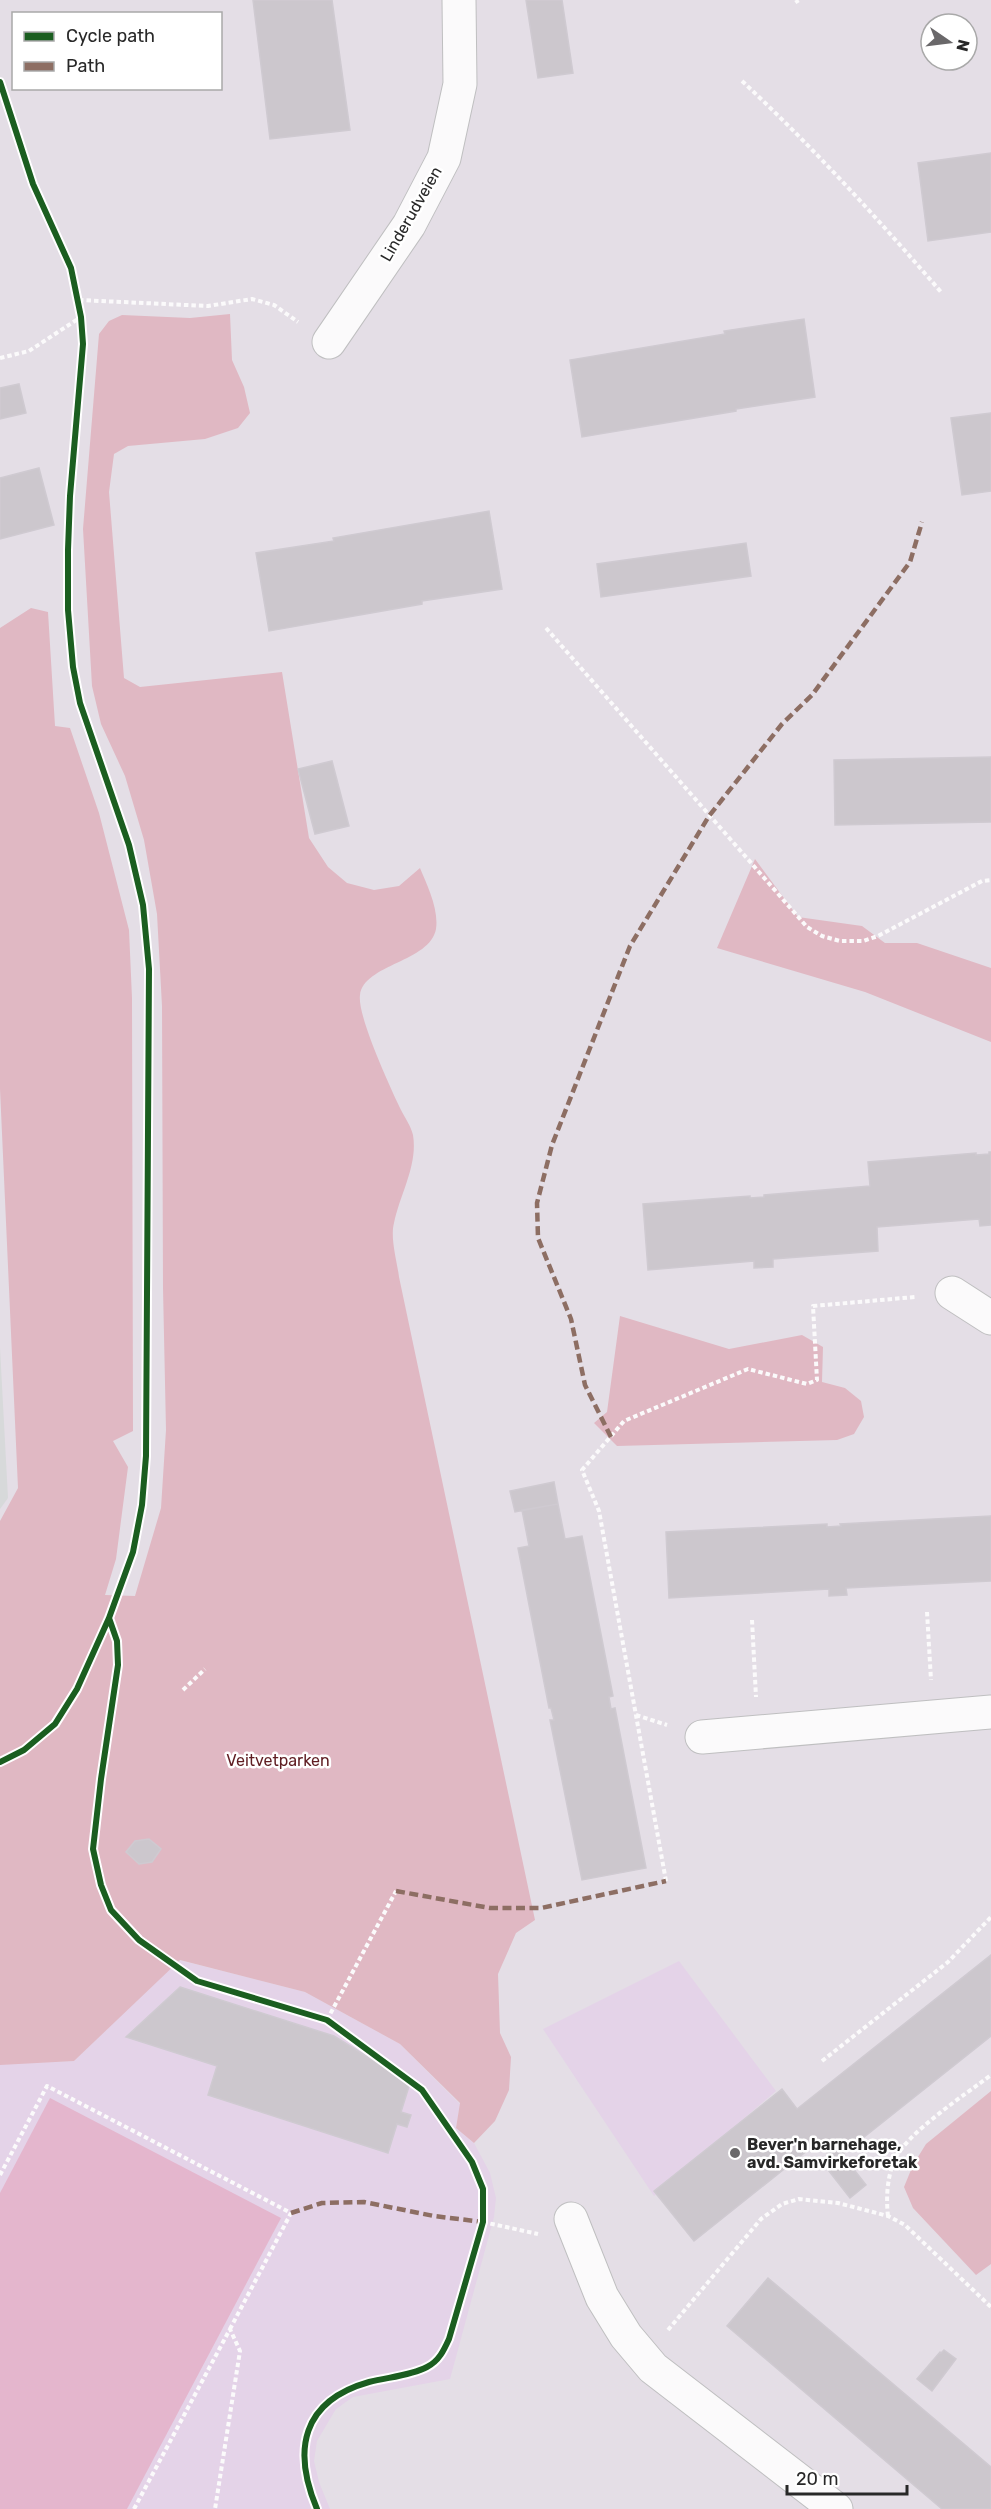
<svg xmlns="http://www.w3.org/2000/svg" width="991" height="2509" viewBox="0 0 991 2509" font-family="Rubik,sans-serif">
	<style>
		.industrial { fill: #d7d9da }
		.education { fill: #e4d3e8 }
		.green { fill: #e0b8c3 }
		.pitch { fill: #e4b6cd }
		.building { fill: #ccc7cd; stroke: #cfcad1; stroke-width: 1.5 }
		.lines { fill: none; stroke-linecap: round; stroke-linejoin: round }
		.minor-casing { stroke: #bfbfc0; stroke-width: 35 }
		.path { stroke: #fbfafb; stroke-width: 4; stroke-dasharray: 4.5 3; stroke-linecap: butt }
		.minor { stroke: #fbfafb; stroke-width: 33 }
		.quiet { stroke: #8d6e63; stroke-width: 4.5; stroke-dasharray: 9 4.5; stroke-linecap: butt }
		.cycleway-casing { stroke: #fff; stroke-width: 10 }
		.cycleway { stroke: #1b5e20; stroke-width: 6 }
		.poi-dot { fill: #6a686a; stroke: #fff; stroke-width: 2 }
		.labels { text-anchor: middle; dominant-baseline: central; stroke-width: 5; stroke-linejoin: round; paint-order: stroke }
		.street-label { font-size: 16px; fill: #282828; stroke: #fff }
		.park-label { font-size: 16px; fill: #5f1d22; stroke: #fff }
		.poi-label { font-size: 16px; font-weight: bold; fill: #282828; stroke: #fff; text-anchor: start }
	</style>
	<rect width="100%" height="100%" fill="#e4dee6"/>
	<path class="industrial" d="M0,1348L8,1498L0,1509Z"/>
	<path class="education" d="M179,1960L305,1992L400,2044L460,2104L456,2128L474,2143L490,2173L496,2198L494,2217L450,2379L353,2397L336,2409L317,2441L314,2461L319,2482L330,2509H0V2064L74,2061Z
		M679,1961L776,2091L654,2196L543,2029Z"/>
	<path class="green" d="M230,314L232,360L244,387L250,413L238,428L205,439L128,446L114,454L109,492L124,678L140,687L282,672L309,838L328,867L347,883L374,890L399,886L420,868C427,885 439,909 436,929C430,962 364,964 360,995C357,1016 391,1089 401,1110C405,1118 411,1126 413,1135C418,1165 400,1194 394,1223C390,1238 397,1261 399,1277L535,1920L516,1933L498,1974L500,2033L511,2057L509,2090L495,2121L474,2143L456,2128L460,2103L400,2044L305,1992L180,1960L74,2061L0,2065V1521L18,1488L0,1089V628L31,608L48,612L55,726L70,728L99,813L129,930L132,998L133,1431L113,1441L128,1467L116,1559L105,1595L135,1596L161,1508L166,1430L163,1288L162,1006L157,914L144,840L125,776L101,724L92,686L83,529L99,334L109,321L122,315L190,318Z
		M755,859L798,917L862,926L885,943H917L991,968V1042L865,992L717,948Z
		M620,1316L729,1349L802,1335L823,1347L822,1382L845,1388L861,1401L864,1417L854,1434L837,1440L617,1446L594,1423L607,1412Z
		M991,2091V2264L976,2275L913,2208L904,2187L913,2165L926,2144Z"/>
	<path class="pitch" d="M50,2098L281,2218L127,2509H0V2193Z"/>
	<path class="building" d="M253,0H332L350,130L270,139Z
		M526,0H562L573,73L538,78Z
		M991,153V232L928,241L918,163Z
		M804,319L815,397L736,409V411L582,437L570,360L725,334L724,331Z
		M19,384L26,413L0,419V388Z
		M991,413V491L962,495L951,418Z
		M39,468L54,525L0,539V478Z
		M489,511L502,589L422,601V604L269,631L256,553L334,541L333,538Z
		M746,543L751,576L601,597L597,564Z
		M991,757V822L835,825L834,760Z
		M332,761L349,826L315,834L298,769Z
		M989,1152H991V1225L980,1226L979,1219L877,1227L878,1251L773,1259V1267L754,1268V1261L648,1270L643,1204L750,1196V1198L764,1197V1195L870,1186L868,1162L976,1153V1155L989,1154Z
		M554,1482L558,1504L515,1512L510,1491Z
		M558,1504L565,1539L582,1536L613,1696L609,1697L611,1709L615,1708L646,1868L582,1880L550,1720H554L551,1708H549L518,1548L529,1546L522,1510Z
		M991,1516V1581L846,1588L847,1595L829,1596V1589L669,1598L666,1532L827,1524V1527L841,1526L840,1524Z
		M149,1839L161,1849L152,1862L139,1864L126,1852L135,1841Z
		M991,1955V2036L834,2161L818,2142L694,2241L654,2191L782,2089L797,2109Z
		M180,1987L334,2036L410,2083L401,2112L411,2115L407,2127L397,2124L388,2153L208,2095L217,2066L126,2037Z
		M845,2158L866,2185L850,2198L829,2171Z
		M768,2278L991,2467V2509H942L727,2326Z
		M944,2350L956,2359L932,2391L917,2379L940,2352L941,2353Z"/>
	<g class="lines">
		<defs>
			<path id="minor" d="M329,342L409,225L444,158L460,84L459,0
				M952,1293L991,1318
				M702,1737L991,1712
				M571,2219L602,2297L626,2336L653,2368L836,2509"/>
		</defs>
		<use href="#minor" class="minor-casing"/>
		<path class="path" d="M796,0L798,3
			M742,81C813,147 878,219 941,292
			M79,300L208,306L252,299L274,305L298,322
			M0,358L29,351L81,317
			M546,628L807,927L822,936L840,941H863L878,936L982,881L991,880
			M927,1612L931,1680
			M752,1620L756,1697
			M183,1690L205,1669
			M636,1715L667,1725
			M666,1881L599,1511L582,1470L624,1421L748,1369L807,1384L817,1380L813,1306L915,1297
			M327,2020L396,1891
			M822,2061L948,1962L991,1917
			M0,2175L47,2086L291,2213L230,2329
			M888,2216C886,2198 887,2179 894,2161C905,2134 966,2094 991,2075
			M483,2222L538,2234
			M668,2330L761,2219L782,2204L799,2199L838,2203L888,2216L905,2225L991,2307
			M134,2509L230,2329L240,2351L215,2509"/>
		<use href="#minor" class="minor"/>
		<path class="quiet" d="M611,1437L585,1385L571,1319L538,1238L537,1203L552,1145L630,946L709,816L782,724L812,695L910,562L922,522
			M396,1891L490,1908H541L666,1881
			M291,2213L322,2203L364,2202L434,2216L483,2222"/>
		<defs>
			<path id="cycleway" d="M0,82L33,184L71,268L81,317L83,344L70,496L68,550V610L73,667L80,703L129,845L143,905L149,969L146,1456L142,1505L133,1552L109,1618L77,1689L55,1724L24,1750L0,1762
				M109,1618L117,1641L118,1665L101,1779L93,1849L101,1885L111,1910L139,1940L197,1981L327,2020L422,2090L472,2162L483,2189V2222L449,2339C444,2350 439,2361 427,2367C410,2376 388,2377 369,2382C302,2401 292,2450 317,2509"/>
		</defs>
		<use href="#cycleway" class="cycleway-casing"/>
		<use href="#cycleway" class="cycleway"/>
	</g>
	<circle class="poi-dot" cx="735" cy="2153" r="6"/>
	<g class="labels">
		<g class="street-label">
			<text transform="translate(411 214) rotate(-60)">Linderudveien</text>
		</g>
		<g class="park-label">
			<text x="278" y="1760">Veitvetparken</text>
		</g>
		<g class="poi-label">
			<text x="747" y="2144">Bever'n barnehage,<tspan x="747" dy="18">avd. Samvirkeforetak</tspan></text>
		</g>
	</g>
	<rect x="12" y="12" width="210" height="78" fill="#ffffff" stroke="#a9a9a9" stroke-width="1.5"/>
	<rect x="24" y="32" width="30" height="9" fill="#1b5e20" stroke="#a9a9a9" stroke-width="1.5"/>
	<text x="66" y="42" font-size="18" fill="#282828">Cycle path</text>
	<rect x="24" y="62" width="30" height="9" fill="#8d6e63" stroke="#a9a9a9" stroke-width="1.5"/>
	<text x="66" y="72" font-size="18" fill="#282828">Path</text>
	<g transform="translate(949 42) rotate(104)"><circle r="28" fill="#ffffff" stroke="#a9a9a9" stroke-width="1.5"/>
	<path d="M0-4.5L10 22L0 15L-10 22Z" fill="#6a686a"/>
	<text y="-9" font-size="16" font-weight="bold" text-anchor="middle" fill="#282828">N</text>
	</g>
	<path d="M787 2485v9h120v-9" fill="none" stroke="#282828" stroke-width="3"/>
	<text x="796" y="2485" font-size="18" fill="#282828" stroke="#ffffff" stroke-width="4.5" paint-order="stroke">20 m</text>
</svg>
